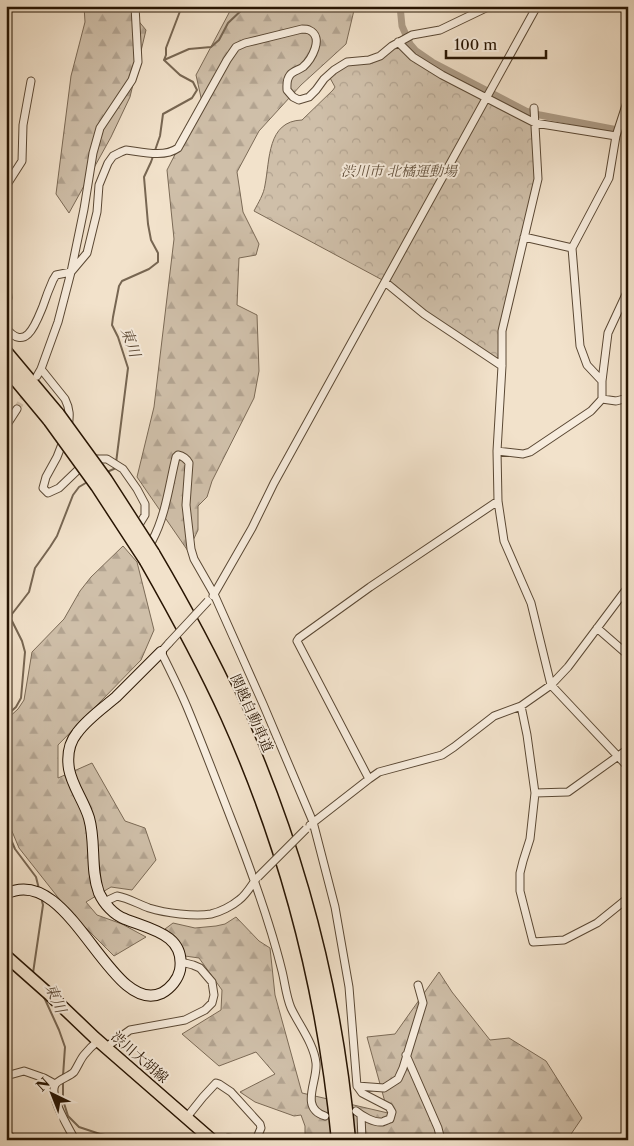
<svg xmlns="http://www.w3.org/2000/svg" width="634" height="1146" viewBox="0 0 634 1146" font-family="'Libre Caslon Text','Noto Serif JP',serif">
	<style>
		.forest { fill: url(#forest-firs); stroke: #7b6a56 }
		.park { fill: url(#park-crowns); stroke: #7b6a56 }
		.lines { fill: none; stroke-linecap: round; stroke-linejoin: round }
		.stream { stroke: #776652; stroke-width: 2 }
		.canal { stroke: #ad9c87; stroke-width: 7 }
		.street-tunnel { stroke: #d4c3ad; stroke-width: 7; stroke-dasharray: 7 3.5; stroke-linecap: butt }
		.street-casing { stroke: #5a4834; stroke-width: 9 }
		.secondary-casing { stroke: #271402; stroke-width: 12 }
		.primary-casing { stroke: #271402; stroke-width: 14 }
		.highway-casing { stroke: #271402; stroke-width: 15 }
		.street { stroke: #f7ecdd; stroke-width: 7 }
		.secondary { stroke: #f7ecdd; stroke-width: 10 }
		.primary { stroke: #f2e2cb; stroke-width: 11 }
		.highway { stroke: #f2e2cb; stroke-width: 12 }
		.street-bridge-casing { stroke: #5a4834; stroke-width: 9; stroke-linecap: butt }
		.highway-bridge-casing { stroke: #271402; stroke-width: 15; stroke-linecap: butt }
		.street-bridge { stroke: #f7ecdd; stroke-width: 7 }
		.highway-bridge { stroke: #f2e2cb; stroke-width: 12 }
		.labels { text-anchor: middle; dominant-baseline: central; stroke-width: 4; stroke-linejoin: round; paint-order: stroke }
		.park-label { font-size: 14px; font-style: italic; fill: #62503c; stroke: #f7ecdd }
		.street-label { font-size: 14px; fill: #271402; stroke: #f7ecdd }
		.water-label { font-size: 15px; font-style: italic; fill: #5d4a37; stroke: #f7ecdd }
	</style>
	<defs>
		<pattern id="forest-firs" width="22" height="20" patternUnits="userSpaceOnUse" patternTransform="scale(1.25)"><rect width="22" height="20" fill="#cfbfa9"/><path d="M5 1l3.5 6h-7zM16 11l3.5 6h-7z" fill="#b2a390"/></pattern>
		<pattern id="park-crowns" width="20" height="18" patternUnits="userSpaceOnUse" patternTransform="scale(1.25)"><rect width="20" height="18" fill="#cfbfa9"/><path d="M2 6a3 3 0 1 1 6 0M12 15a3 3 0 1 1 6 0" fill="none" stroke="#b2a390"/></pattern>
	</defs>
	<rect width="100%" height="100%" fill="#f2e2cb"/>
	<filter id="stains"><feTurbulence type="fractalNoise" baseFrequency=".004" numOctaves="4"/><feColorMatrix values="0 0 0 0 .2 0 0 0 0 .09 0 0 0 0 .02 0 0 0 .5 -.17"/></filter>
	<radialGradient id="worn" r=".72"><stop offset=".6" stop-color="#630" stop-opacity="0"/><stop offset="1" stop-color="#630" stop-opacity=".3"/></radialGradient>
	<path class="forest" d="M84,6H129L131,12L146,30L130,97L111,137L69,213L56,194L71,76L85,22Z
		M243,6H355L346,44L301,85L259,131L237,172L243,212L259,244L256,255L239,258L237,305L257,315L259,371L254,398L212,481L207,497L198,506V530L188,551L137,477L154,407L174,239L167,170L202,102L196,75L230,11Z
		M123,546L137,562L154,630L141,660L58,745V778L92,763L125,821L145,828L156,860L132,890L111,887L86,902L97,915L122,924L146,937L114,956L68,910L19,848L6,817V720L18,709L24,700L32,652L64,619L80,591L91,577Z
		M236,917L259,941L270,948L275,995L302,1093L388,1113L367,1037L395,1034L439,972L452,992L490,1040L509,1038L546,1061L582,1118L567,1140H436L435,1138L430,1140H305V1126L301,1115L294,1116L255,1102L240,1092L275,1074L256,1052L219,1066L182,1034L221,1010L222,990L199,958L185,956C179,945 175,936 165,929L173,923L195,928L216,926L225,924Z"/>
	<path class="park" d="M395,46H400L414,61L532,124L535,180L502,321L501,361L425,313L388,283L254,211C258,203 264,194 265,185C270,160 267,121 302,120L333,90L335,87L330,78L341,68L349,64L366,62Z"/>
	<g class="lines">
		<path class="stream" d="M164,60L189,49L211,47L219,40L228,23L246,6
			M164,60L166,55V48L182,6
			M116,463L128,368L118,337L112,325L113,317L119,286L122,281L149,269L158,262V253L151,240L148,224L144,177L151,162L160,136L163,114L192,98L197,90L193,82L180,75L164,60
			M107,472L116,468
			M6,716L16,707L21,698L25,652L22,641L11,619L12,614L29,592L35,568L50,547L57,536L73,495L79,487L89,481
			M6,828L15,849L36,877L39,889
			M34,975L33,973L43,905L42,901
			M43,995L59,1030L65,1047L63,1076
			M63,1081V1100L68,1116L79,1127L100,1134L131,1140"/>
		<path class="canal" d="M400,6L402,26L410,44L416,51L432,62L526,111L540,115L628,132"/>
		<path class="street-tunnel" d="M17,409L27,392"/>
		<defs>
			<path id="street" d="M398,42L413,57L442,75L535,123L616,136
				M534,108L538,179L502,331V366L497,451L498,501L504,541L531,603L551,685L628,767
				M6,186L22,161L23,125L31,81
				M524,237L572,248L580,346L587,365L602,381V399
				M572,248L609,178L616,136L628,99
				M6,278L8,298L6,301
				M385,282L424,314L502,366
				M6,328C26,353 36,323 43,306C46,297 49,289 53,280L56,275L71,272L87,253L97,212L99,185L108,163L113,156L121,152L126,150C142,152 164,158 178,148L227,60L236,47L245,43L302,29C304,29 307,29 309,30C325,37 311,60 303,67C299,70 293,71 290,75C286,80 287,85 287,90L293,97L299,100L309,97L316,90L324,79L334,70L347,62L369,60L380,56L392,46L412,35L440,30L490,6
				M41,369L65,399C70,409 70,416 68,427
				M37,376L41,369L58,322L71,272L84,209L93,153L100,128L132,80L138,62L135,6
				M602,381L608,333L628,290
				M6,426L17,409
				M64,439L57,457L46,477L43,488L48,493L59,488L84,464L97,459H107L123,469L137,489L145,504V515L137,528
				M497,451L523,454L530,452L591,411L602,399L616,401L628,398
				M145,543L152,541C166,515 169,485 176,457L178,455C183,456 186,458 189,463L186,505L191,549L194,559L214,594L263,704L313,822L335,907L349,987L357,1086L362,1093L389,1107L392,1112L390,1119C389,1119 383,1122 382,1122C374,1123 362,1116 356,1111
				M213,596L252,528L274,483L537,6
				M597,628L628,655
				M169,643L161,652C170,670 179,688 187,707C202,743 216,780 230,816C250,867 269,918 282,971C285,983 286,996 291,1008C299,1025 314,1044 316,1063C318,1081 299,1108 325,1116
				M521,706L527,735L535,793L530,839L523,861L520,873V891L533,942L564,940L597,923L628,898
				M369,779L297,641L299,638L370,587L498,501
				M535,793L568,792L628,749
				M310,825L369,779L379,772L442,755L454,747L494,716L521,706L551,685L568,667L628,587
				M104,902L117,896C128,898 138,904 149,908C165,913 195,917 211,914C220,912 232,906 239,900C246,895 251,886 256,879
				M106,1047L130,1030L185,1020L205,1010L212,1003L214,995L212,982L200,968L193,965L181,962
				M6,1054L7,1058L6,1071
				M406,1055L438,1128L441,1140
				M6,1076L24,1071L44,1078L55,1084
				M357,1086L384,1088L398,1079L403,1068L423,1003L418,985
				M361,1115L362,1140
				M187,1117L203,1097L216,1083L219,1084L231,1092L260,1124L261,1128L256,1140
				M75,1140C69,1128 49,1097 55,1085C57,1080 69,1077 74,1072C78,1066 80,1060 84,1055C88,1050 93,1045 98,1041
				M226,1140L228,1138L243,1140"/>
			<path id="secondary" d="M6,894C70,861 110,1018 162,993C171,988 178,979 180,970C186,934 149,929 125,919C114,915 104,904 99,893C90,869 96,842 89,818C84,801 72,786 69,769C67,756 69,743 77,733C87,719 103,708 116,697C131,682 146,667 161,652
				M6,1135L12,1140"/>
			<path id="primary" d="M6,956L50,995L95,1038L212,1140"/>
			<path id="highway" d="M6,352L58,414
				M6,368L50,421
				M153,553C183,604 211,656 236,710C297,845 336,992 349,1140
				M146,561C175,612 203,663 227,716C287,849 324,994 338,1140"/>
		</defs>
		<use href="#street" class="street-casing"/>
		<use href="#secondary" class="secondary-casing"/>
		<use href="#primary" class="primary-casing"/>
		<use href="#highway" class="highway-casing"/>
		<use href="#street" class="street"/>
		<use href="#secondary" class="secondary"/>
		<use href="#primary" class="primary"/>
		<use href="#highway" class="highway"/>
		<defs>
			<path id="street-bridge" d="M169,643L208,601
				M258,877L306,829"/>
			<path id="highway-bridge" d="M58,414L106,480L153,553
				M50,421L97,486L146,561"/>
		</defs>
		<use href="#street-bridge" class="street-bridge-casing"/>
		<use href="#highway-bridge" class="highway-bridge-casing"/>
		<use href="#street-bridge" class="street-bridge"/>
		<use href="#highway-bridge" class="highway-bridge"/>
	</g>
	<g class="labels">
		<g class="park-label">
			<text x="399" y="171">渋川市 北橘運動場</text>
		</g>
		<g class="street-label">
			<text transform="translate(252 713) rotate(66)">関越自動車道</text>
			<text transform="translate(140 1057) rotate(41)">渋川大胡線</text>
		</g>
		<g class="water-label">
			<text transform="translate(131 342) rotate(70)">東川</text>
			<text transform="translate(56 998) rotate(67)">東川</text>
		</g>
	</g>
	<rect width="634" height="1146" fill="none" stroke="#f2e2cb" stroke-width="25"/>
	<rect x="8" y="8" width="619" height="1131" fill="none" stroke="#271402" stroke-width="2.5"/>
	<rect x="12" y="12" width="609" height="1121" fill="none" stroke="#271402"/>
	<g transform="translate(52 1094) rotate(317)" stroke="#f7ecdd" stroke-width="4" paint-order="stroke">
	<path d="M0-4L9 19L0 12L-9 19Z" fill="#271402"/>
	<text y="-8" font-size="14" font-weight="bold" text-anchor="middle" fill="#271402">N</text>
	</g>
	<path d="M446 50v8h100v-8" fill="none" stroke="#271402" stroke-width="2.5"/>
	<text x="454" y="50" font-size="15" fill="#271402" stroke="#f7ecdd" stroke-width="4" paint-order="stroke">100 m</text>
	<rect width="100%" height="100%" filter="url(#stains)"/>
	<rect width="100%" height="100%" fill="url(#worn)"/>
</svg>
